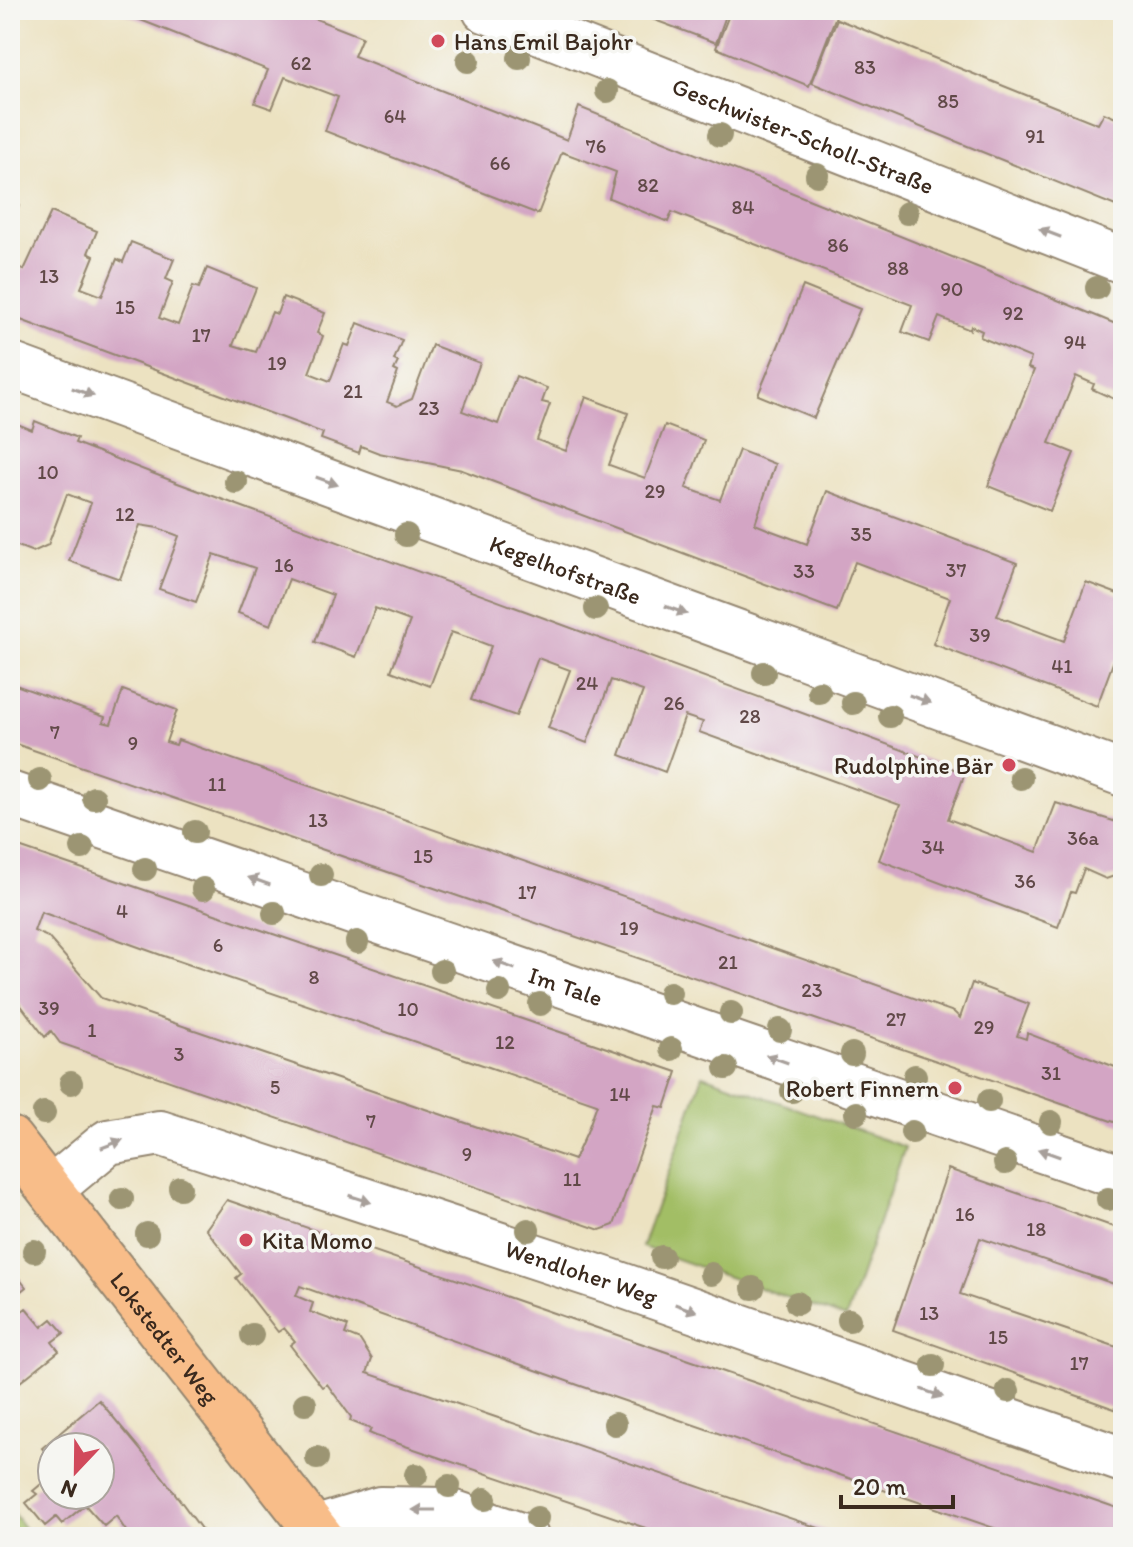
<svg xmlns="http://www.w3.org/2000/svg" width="1133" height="1547" viewBox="0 0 1133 1547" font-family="Itim,sans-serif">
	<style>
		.green { fill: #a2be65; stroke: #6e7442; stroke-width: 2 }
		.building { fill: #d3a5c4; fill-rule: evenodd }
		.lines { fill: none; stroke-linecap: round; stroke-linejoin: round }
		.minor-casing { stroke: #948670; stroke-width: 48 }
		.primary-casing { stroke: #948670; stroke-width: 48 }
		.minor { stroke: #fff; stroke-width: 44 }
		.primary { stroke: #f8bd89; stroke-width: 44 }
		.tree { fill: #9c9573 }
		.oneway { fill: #a79f9a }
		.poi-dot { fill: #d1495b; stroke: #f6f6f2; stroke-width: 3 }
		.labels { text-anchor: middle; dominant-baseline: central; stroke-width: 7; stroke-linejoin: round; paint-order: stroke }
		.number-label { font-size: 20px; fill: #614948 }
		.poi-label { font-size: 24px; fill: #3b2a1e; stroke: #f6f6f2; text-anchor: start }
		.street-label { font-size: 24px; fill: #3b2a1e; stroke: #f6f6f2 }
	</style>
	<rect width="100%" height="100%" fill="#f6f6f2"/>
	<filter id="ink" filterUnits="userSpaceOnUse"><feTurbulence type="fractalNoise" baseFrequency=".0125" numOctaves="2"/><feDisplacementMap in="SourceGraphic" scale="16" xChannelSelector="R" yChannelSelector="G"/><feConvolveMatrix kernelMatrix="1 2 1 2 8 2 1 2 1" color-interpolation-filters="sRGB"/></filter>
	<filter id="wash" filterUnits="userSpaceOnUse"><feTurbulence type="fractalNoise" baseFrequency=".006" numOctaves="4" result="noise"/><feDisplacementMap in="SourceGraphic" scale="32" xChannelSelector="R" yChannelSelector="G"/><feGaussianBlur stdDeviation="1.8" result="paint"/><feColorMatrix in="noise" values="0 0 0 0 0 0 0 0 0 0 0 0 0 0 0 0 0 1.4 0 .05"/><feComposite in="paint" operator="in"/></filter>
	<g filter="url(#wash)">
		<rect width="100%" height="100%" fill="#ece2c1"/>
		<path class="green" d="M703,1075L905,1147L846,1318L642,1247Z
			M10,1509L31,1537H10Z"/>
		<g id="blocks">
			<path class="building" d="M115,10H293L362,37L354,56L567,140L579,107L992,273L1123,327V416L1116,413L1121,402L1092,389L1094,384L1076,376L1049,443L1074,453L1050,511L988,486L1034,370L1028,368L1031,358L980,337L982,331L971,326L970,330L939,317L929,342L902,332L912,305L672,212L668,222L609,198L616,172L562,152L538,214L325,131L338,97L285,77L272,109L255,103L268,70Z
				M628,10H728L716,43Z
				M731,10H830L837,13L809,86L716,48Z
				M837,19L1098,124L1104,113L1123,121V209L812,83Z
				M10,201L19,205L10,227Z
				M51,212L97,231L88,253L94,256L81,288L102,296L117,259L123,262L131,242L174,259L166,279L173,282L159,318L178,325L193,286L199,288L207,268L256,288L233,345L256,352L272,312L277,314L283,297L325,313L317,333L323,336L309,373L330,381L344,344L349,346L358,323L402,340L394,360L398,362L394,370L398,372L387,402L397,406L412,399L432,345L480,363L462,411L498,424L516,376L547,388L542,402L550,404L537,440L566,451L586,397L628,413L609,465L645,478L665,425L704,440L686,488L720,500L739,450L775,464L755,524L772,531L807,544L827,491L1017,563L997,616L1064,641L1086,582L1123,596V663L1114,660L1097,706L933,644L950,598L855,562L837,611L462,470L379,453L361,446L359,453L321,439L323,433L302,425L10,316V262L24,270Z
				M10,227L17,230L10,248Z
				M803,286L860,309L814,418L758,395Z
				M10,421L32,430L35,421L77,438L75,443L175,482L965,773L948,819L1037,852L1056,803L1123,824V873L1106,879L1084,869L1075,893L1071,892L1058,927L879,860L900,805L699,732L703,722L685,716L665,772L620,755L643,691L611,680L587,743L548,728L570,670L538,658L516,716L471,700L491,646L475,640L451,632L430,686L391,671L410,621L375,608L356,657L315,642L333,595L289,579L271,625L238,613L255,568L235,561L214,554L196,602L159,589L179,536L158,528L140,525L120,579L69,561L91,503L67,494L48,545L33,552L10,543Z
				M10,683L105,717L103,722L111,724L123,690L177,710L166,742L176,745L178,740L954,1012L960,1018L972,983L1029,1004L1017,1036L1026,1039L1027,1033L1123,1070V1125L10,742Z
				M10,844L677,1072L665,1108L657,1106L614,1225L600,1230L60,1043L51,1031L45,1037L10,991ZM41,912L161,955L597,1104L587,1132L574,1160L101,998L48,937L34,931Z
				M1123,900V946L1114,943L1119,925L1114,921Z
				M948,1169L1123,1230V1287L980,1238L960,1294L1123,1349V1412L893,1330Z
				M227,1200L1123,1510V1537H1020L578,1385L300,1286L296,1296L313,1303L310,1312L348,1326L345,1334L360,1340L372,1359L367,1373L845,1537H672L376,1436L369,1433L371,1429L350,1421L351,1417L327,1384L322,1387L290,1345L295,1341L284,1328L278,1332L236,1278L241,1274L206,1229Z
				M10,1267L26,1287L10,1300Z
				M26,1308L42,1327L52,1319L64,1333L52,1342L59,1351L10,1390V1320Z
				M99,1400L163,1477L207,1537H130L116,1516L104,1526L85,1505L62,1524L56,1517L45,1526L26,1503L37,1494L33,1491L52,1475V1495H100V1447H52V1460L42,1448Z"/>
		</g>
	</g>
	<g filter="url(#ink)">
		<use href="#blocks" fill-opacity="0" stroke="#948670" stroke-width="2"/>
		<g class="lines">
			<defs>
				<g id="minor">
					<path id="s1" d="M485,10L1123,261"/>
					<path id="s2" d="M10,365L1123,774"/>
					<path id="s3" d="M10,794L1123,1178"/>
					<path id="s4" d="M50,1190L108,1142L160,1133L610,1281L1123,1460"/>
					<path d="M314,1529L380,1509L446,1510L526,1537"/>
				</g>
				<g id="primary">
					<path id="s5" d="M10,1139L321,1537"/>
				</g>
			</defs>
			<use href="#minor" class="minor-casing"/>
			<use href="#primary" class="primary-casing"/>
			<use href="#minor" class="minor"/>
			<use href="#primary" class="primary"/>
		</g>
		<g class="tree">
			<circle cx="519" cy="58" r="12"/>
			<circle cx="468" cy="61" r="12"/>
			<circle cx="607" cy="91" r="12"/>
			<circle cx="720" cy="135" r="12"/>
			<circle cx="817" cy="175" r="12"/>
			<circle cx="907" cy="213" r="12"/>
			<circle cx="1097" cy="288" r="12"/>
			<circle cx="236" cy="482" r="12"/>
			<circle cx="406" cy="535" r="12"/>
			<circle cx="596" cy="609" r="12"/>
			<circle cx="764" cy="673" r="12"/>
			<circle cx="819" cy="692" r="12"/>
			<circle cx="853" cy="703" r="12"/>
			<circle cx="890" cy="716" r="12"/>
			<circle cx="1021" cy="778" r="12"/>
			<circle cx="40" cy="780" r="12"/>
			<circle cx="94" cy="798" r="12"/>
			<circle cx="195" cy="832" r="12"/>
			<circle cx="82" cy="848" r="12"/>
			<circle cx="145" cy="869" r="12"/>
			<circle cx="321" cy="875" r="12"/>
			<circle cx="203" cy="889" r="12"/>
			<circle cx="274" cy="913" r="12"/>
			<circle cx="357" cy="942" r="12"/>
			<circle cx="442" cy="971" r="12"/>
			<circle cx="499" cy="991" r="12"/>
			<circle cx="670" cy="993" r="12"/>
			<circle cx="540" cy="1004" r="12"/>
			<circle cx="731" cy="1013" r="12"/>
			<circle cx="780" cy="1030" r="12"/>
			<circle cx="671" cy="1049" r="12"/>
			<circle cx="852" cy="1054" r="12"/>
			<circle cx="726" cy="1068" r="12"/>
			<circle cx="915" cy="1076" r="12"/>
			<circle cx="71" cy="1083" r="12"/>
			<circle cx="792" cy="1091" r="12"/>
			<circle cx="989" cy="1101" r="12"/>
			<circle cx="44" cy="1113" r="12"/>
			<circle cx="856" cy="1113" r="12"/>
			<circle cx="1051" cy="1122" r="12"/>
			<circle cx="912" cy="1132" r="12"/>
			<circle cx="1005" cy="1163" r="12"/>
			<circle cx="180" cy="1188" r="12"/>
			<circle cx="122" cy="1199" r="12"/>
			<circle cx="1108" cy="1199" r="12"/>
			<circle cx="528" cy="1230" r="12"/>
			<circle cx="147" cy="1234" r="12"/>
			<circle cx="34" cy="1251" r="12"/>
			<circle cx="662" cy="1257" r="12"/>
			<circle cx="711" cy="1274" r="12"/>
			<circle cx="753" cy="1288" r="12"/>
			<circle cx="797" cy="1303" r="12"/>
			<circle cx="849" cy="1320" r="12"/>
			<circle cx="252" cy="1335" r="12"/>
			<circle cx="933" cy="1365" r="12"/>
			<circle cx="1008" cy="1391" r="12"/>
			<circle cx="305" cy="1404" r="12"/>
			<circle cx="615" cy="1424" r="12"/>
			<circle cx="317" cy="1458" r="12"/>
			<circle cx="416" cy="1475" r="12"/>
			<circle cx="449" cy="1486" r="12"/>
			<circle cx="485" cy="1499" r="12"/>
			<circle cx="537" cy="1518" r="12"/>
		</g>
		<defs><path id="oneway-solid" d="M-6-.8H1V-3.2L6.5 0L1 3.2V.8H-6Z" transform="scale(2)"/></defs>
		<g class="oneway">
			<use href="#oneway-solid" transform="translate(1050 233) rotate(-159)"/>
			<use href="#oneway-solid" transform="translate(83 392) rotate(20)"/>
			<use href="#oneway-solid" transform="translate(327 481) rotate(20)"/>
			<use href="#oneway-solid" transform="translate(676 610) rotate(20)"/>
			<use href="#oneway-solid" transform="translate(920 699) rotate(20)"/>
			<use href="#oneway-solid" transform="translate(259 881) rotate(-161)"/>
			<use href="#oneway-solid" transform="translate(504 965) rotate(-161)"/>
			<use href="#oneway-solid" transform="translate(777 1059) rotate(-161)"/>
			<use href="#oneway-solid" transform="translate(112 1144) rotate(-21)"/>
			<use href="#oneway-solid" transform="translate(1049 1153) rotate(-161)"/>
			<use href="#oneway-solid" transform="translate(360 1199) rotate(18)"/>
			<use href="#oneway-solid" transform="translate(686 1308) rotate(19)"/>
			<use href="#oneway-solid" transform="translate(932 1393) rotate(19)"/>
			<use href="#oneway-solid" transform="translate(424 1510) rotate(-180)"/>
		</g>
	</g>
	<g class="poi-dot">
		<circle cx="438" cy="41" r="8"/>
		<circle cx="1009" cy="765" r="8"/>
		<circle cx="955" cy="1088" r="8"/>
		<circle cx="246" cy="1240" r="8"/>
	</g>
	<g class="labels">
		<g class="number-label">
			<text x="301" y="63">62</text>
			<text x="865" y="67">83</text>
			<text x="948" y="101">85</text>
			<text x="395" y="116">64</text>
			<text x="1035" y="136">91</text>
			<text x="596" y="146">76</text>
			<text x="500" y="163">66</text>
			<text x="648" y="185">82</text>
			<text x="743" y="207">84</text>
			<text x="838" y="245">86</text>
			<text x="898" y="268">88</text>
			<text x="49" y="276">13</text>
			<text x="952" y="289">90</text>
			<text x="125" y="307">15</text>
			<text x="1013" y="313">92</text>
			<text x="201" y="335">17</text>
			<text x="1075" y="342">94</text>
			<text x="277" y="363">19</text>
			<text x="353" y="391">21</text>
			<text x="429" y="408">23</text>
			<text x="48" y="472">10</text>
			<text x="655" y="491">29</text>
			<text x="125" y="514">12</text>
			<text x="861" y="534">35</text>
			<text x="284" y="565">16</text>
			<text x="956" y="570">37</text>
			<text x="804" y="571">33</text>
			<text x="980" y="635">39</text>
			<text x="1062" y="666">41</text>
			<text x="587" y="683">24</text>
			<text x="674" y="703">26</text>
			<text x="750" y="716">28</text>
			<text x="55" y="732">7</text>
			<text x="133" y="743">9</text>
			<text x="217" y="784">11</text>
			<text x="318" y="820">13</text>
			<text x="1083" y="838">36a</text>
			<text x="933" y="847">34</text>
			<text x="423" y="856">15</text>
			<text x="1025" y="881">36</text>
			<text x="527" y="892">17</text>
			<text x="122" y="911">4</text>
			<text x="629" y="928">19</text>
			<text x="218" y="945">6</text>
			<text x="728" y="962">21</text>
			<text x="314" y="977">8</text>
			<text x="812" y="990">23</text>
			<text x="49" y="1008">39</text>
			<text x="408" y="1009">10</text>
			<text x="896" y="1019">27</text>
			<text x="984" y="1027">29</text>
			<text x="92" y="1030">1</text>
			<text x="505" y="1042">12</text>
			<text x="179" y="1054">3</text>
			<text x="1051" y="1073">31</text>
			<text x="275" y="1087">5</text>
			<text x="620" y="1094">14</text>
			<text x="371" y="1121">7</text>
			<text x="467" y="1154">9</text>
			<text x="572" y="1179">11</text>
			<text x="965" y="1214">16</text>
			<text x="1036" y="1229">18</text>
			<text x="929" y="1313">13</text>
			<text x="998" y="1337">15</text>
			<text x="1079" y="1363">17</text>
		</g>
		<g class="poi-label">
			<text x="454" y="41">Hans Emil Bajohr</text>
			<text x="993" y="765" text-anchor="end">Rudolphine Bär</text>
			<text x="939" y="1088" text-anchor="end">Robert Finnern</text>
			<text x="262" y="1240">Kita Momo</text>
		</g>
		<g class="street-label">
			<text stroke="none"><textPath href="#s1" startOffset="342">Geschwister-Scholl-Straße</textPath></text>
			<text stroke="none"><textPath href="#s2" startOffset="592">Kegelhofstraße</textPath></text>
			<text stroke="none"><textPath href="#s3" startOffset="588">Im Tale</textPath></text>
			<text stroke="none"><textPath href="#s4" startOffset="572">Wendloher Weg</textPath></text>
			<text stroke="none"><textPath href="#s5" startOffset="252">Lokstedter Weg</textPath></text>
		</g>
	</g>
	<rect width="1133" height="1547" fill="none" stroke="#f6f6f2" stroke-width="40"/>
	<g transform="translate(76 1471) rotate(202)"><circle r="38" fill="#f6f6f2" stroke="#aba49d" stroke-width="2"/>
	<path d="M0-6L14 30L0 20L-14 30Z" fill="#d1495b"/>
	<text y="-12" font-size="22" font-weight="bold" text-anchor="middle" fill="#3b2a1e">N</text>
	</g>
	<path d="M841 1495v12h112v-12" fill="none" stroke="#3b2a1e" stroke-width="4"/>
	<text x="853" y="1495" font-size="24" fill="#3b2a1e" stroke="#f6f6f2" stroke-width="6" paint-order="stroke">20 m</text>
</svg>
